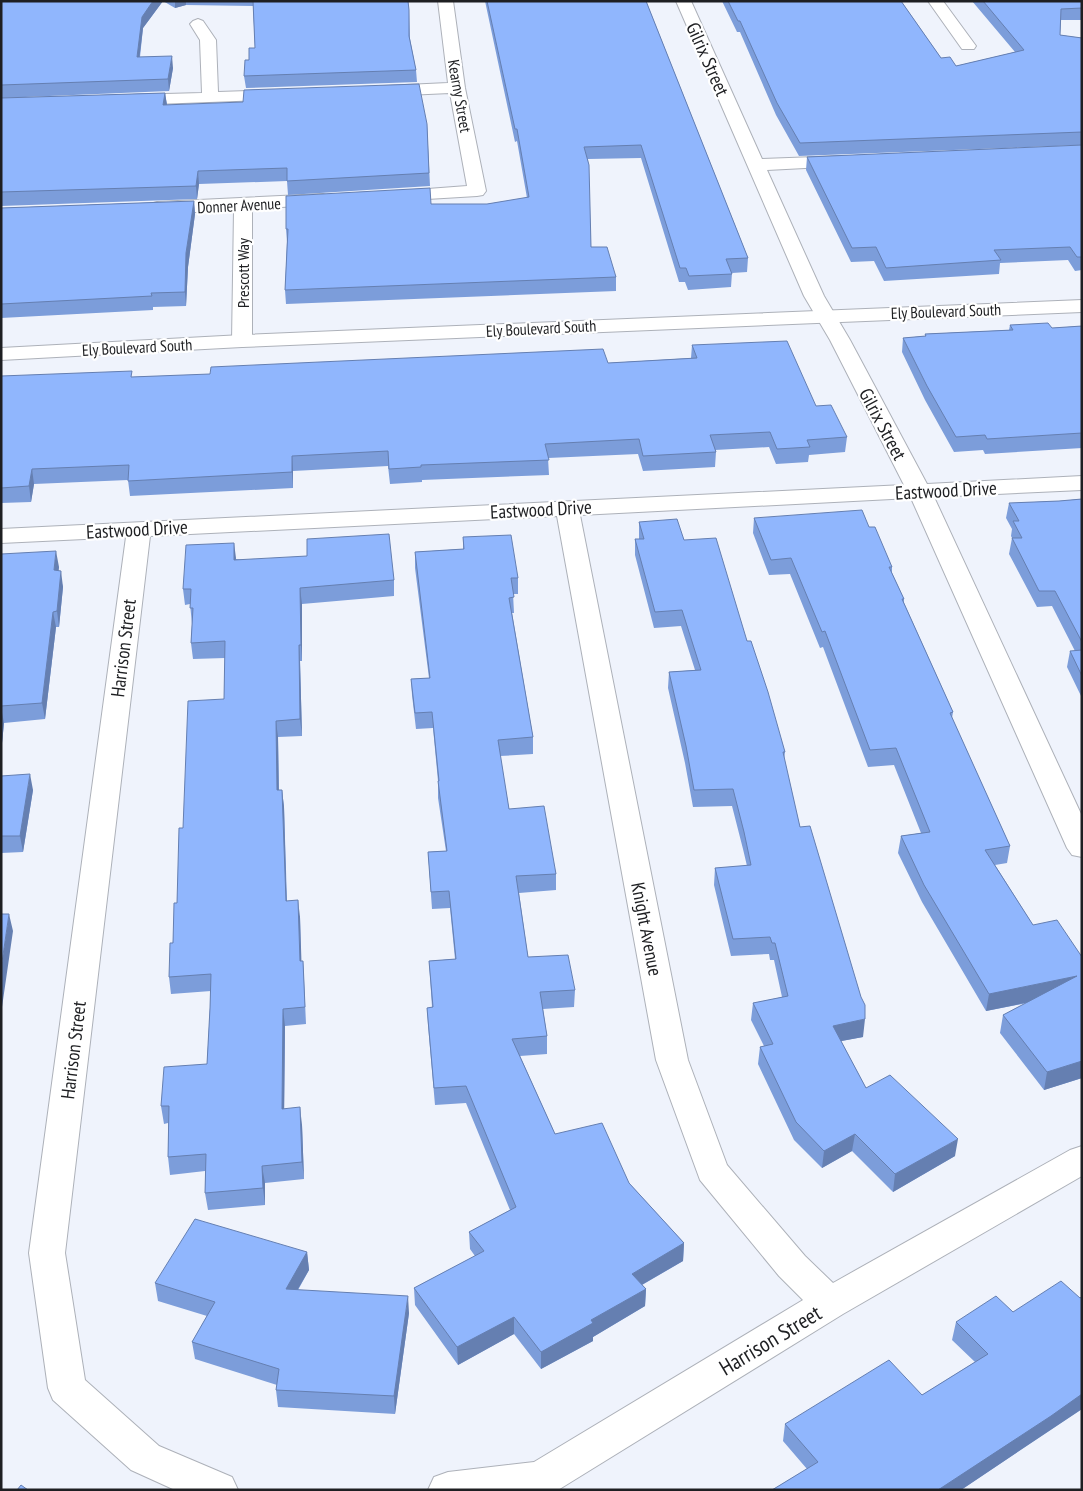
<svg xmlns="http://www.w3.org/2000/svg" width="1083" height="1491" viewBox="0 0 1083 1491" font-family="'PT Sans Narrow',sans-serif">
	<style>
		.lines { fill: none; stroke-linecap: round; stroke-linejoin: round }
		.street-casing { stroke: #adb1b9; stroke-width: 2 }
		.secondary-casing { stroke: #adb1b9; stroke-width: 2 }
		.street { fill: #fff; fill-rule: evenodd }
		.secondary { fill: #fff; fill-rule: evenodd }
		.wall { fill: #7c9dda }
		.shaded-wall { fill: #657fb1 }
		.building { fill: #90b6fd; stroke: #657fb1 }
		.labels { text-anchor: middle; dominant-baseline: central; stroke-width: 4.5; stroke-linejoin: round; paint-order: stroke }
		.far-street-label { font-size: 16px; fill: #1e1f22; stroke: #fff }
		.street-label { font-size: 19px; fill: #1e1f22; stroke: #fff }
		.near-street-label { font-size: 22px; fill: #1e1f22; stroke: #fff }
	</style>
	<rect width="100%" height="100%" fill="#eff3fc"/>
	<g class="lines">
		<defs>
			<path id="street" d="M438,1H453L465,88L486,191L483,195L477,196L394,201L388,200L385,196L388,192L467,186L450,93L384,96L378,95L376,91L378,87L384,86L448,83Z
				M676,1H691L762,159L843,156L849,157L852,161L849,165L843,166L767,170L824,296L850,340L927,484L1082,476V490L934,497L1082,816V857L1072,855L1067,848L911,498L580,515L688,1060L727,1165L805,1256L833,1283L1070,1150L1082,1146V1176L843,1314L558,1490H428L434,1477L448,1472L534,1462L803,1300L779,1276L700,1180L656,1060L557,516L150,536L65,1253L85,1380L159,1446L232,1477L238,1490H175L131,1470L53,1400L48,1388L29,1253L126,537L1,543V529L904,485L830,340L804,296Z
				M928,1H943L976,46L974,49H962Z
				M198,19L203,21L216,40L218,92L281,90L287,91L289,95L287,99L129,105L123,104L121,100L123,96L129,95L202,93L200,40L190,24L193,21Z
				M323,194L329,196L332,200L329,204L252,209V341L249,345L242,347L235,345L232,341L234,210L157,214L150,212L148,208L150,204L157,202Z"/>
			<path id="secondary" d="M1082,300V312L242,347L1,360V348L242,335Z"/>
		</defs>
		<use href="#street" class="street-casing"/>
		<use href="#secondary" class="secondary-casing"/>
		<use href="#street" class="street"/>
		<use href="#secondary" class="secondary"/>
	</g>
	<path class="wall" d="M1,1H408L409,10L410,39L416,70L417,82L246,88L244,76L249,60L255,48L253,6L186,5L175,8L163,1L143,28L140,57L173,68L169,91L1,98Z
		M485,1H646L748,258L747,272L732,273L731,287L688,290L685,282H679L641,158L588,159L591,247L616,277V291L286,304L285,290L287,242L286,229L431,204H487L527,198L517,141L515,142Z
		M722,1H901L941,58L956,66L1015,52L972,1H1082V20H1061L1060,35L1082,38V145L799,156L776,115L740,32H737Z
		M165,93L167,105L427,124L430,186L288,195L287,181L199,184L197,199L1,206V98Z
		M1082,145V270L1075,271L1068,260L1000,263L999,274L884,281L874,261L851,262L806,170L807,157Z
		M194,201L195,214L188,267L186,306L153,307V310L1,318V208Z
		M1010,325L1052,328L1082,326V448L985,454L983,450L954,452L925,400L902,352L903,338L925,336V334L1009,330Z
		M692,345L816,406L847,437L845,452L809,455L808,462L776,464L769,447L715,450L716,452L715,467L643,471L638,454L548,458L549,475L422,480V482L390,484L388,466L293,471V488L130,496L128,480L34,484L31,502L1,503V376L133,377L608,363L691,358Z
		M1082,499V698L1067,667L1070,651H1075L1052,606L1037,607L1009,554L1012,538L1011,536L1012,529L1006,518L1009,503L1059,501Z
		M754,518L869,527L892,567V573L904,599V603L953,712L952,718L1010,846L1007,863L995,865L1033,925L1082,957V1078L1044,1090L1000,1033L1003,1015L1027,1003L986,1011L922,902L898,853L901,836L921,833L894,765L868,767L823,647L820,648L790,574L769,575L753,533Z
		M639,522L684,540L747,641L785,752L784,760L800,827L863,1037L841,1041L866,1088L955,1156L893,1192L852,1151L822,1168L794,1140L758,1064L760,1047L764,1046L751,1020L753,1003L782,997L774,960H770L769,954L731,956L714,885L715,868L747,866L743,849L732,806L693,807L685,763L668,688L669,672L695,670L681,626L654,628L635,555V539H639Z
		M463,537L518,578V594H513L514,613H512L533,737V754L500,756L509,809L556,874V890L519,893L528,957L575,990L574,1007L543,1009L547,1036V1054L520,1056L555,1134L629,1183L684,1243L683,1261L642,1285L646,1289L645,1306L593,1337V1341L541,1369L514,1334L458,1365L415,1305L414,1288L475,1256L470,1249L469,1232L510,1210L466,1103L435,1105L428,1025L427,1008L432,1007L429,961L455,959L450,908L432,909L428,852L446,851L438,798V781L433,728L416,729L412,695L411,679L429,678L415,568V552L463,549Z
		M1,554L59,567L58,571L63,587L59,627H56L45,719L4,723L1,753Z
		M236,559L394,580V596L302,604V661H300L302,736L278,737L279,790H282L284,807L287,901L300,917L301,961H303L304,979L306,1024L285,1026L284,1109L302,1125L304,1179L265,1183V1205L208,1210L205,1193V1171L170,1175L168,1157V1123L164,1124L161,1106L207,1064L210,1008L211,991L171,994L169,977L177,903L183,828L224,699L225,658L193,659L191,643L192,624L190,604L185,605L183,589Z
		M1,776L33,790L23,852L1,853Z
		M307,1252L309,1270L298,1290L409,1313L395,1414L278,1407L276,1390L277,1385L195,1359L192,1342L207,1316L158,1301L155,1283Z
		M1082,1297V1409L1046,1433L961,1490H772L807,1469L783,1441L785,1424L922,1395L975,1362L952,1340L956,1322L1013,1312Z"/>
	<path class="shaded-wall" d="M153,1H163L143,28L138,69L137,57L142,17Z
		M175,1H186V5L175,8Z
		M172,56L173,68L169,91L168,79Z
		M165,93L167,105H163Z
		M198,171L199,184L197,199L196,186Z
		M194,201L195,214L188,267L186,306L185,292L186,253Z
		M292,456L293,471V488L292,472Z
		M32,469L34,484L31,502L29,486Z
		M234,543L236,558L235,575L234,560Z
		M56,551L59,567L57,586L54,570Z
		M61,571L63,587L59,627L57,611Z
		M300,588L302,604V661L301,645Z
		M53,612L56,627L45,719L42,703Z
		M299,645L300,661L302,736L300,719Z
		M1,707L4,723L1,753Z
		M276,721L278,737L279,807L277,790Z
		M30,774L33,790L23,852L20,836Z
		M282,790L284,807L287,918L286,901Z
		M298,900L300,917L302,978L300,961Z
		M9,914L13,931L2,1007L1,1003V969Z
		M1077,976L1074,993L986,1011L989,994Z
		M283,1009L285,1026L284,1126L282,1109Z
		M865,1019L863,1037L831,1043L833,1026Z
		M1082,1061V1078L1044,1090L1047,1072Z
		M300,1107L302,1125L304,1179L302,1162Z
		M855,1134L852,1151L822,1168L824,1151Z
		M958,1139L955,1156L893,1192L895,1174Z
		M262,1166L265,1183V1205L263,1188Z
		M684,1243L683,1261L631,1291L632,1274Z
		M307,1252L309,1270L288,1306L286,1289Z
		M646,1289L645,1306L593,1337V1341L541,1369V1352L591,1320Z
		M408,1296L409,1313L395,1414L394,1396Z
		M514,1317V1334L458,1365L457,1347Z
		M1082,1394V1409L1046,1433L961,1490H938Z"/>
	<path class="building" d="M1,1H153L142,17L137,57L172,56L168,79L1,85Z
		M253,1H408L409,10V36L416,70L244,76L245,60H249V48H255Z
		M487,1H646L748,258L726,259L732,274L689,276L686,268H680L641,145L584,147L589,165L591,247H607L616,277L285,290L288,229H286V196L430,188L431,204H487L529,197L517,129H515Z
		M728,1H901L941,58L950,57L956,66L1024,50L983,1H1082V8L1061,9L1060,35L1082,38V132L800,143L777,103L740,21H738Z
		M419,84L427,124L429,173L287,181V168L198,171L196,186L1,192V98L165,93L163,105L243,102L244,90Z
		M1082,145V257H1077L1070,247L994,250L1001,260L886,268L876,247L852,248L807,157Z
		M194,201L186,253L185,292L151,293L152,296L1,304V208Z
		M1048,323L1052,328L1082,326V433L987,439L985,435L956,437L927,386L903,338L926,336L925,334L1013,330L1010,325Z
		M787,341L816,406L831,405L847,437L807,440L810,447L777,449L770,432L710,435L716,452L643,456L639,439L545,444L549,460L421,465V467L389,469L388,451L292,456V472L128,481L129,465L32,469L29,486L1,488V376L132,371L131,377L210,374L211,367L603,349L608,363L697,358L692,345Z
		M1082,499V642L1055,591H1039L1012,538H1022L1013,521H1019L1009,503L1059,501Z
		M862,510L869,527H875L892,567H889L904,599H902L953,712L950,713L1010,846L985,850L1033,925L1057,920L1082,957V1061L1047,1072L1003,1015L1077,976L989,994L924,885L901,836L930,832L896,748L870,750L825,631L822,632L791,558L771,560L754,518Z
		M677,519L684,540L716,538L747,641H751L768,692L785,752H783L800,827L810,826L861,997L865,1005V1019L833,1026L866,1088L890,1075L958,1139L895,1174L855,1134L824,1151L796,1122L760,1047L773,1044L753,1003L788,996L775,943H772L770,937L733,939L715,868L751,865L744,832L733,789L694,790L686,746L669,672L701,670L682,610L655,612L635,539H644L639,522Z
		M389,534L394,580L300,588L301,645H299L300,719L276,721L277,790H282L286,901L298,900L300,961H303L305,1007L283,1009L282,1109L300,1107L302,1162L262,1166L263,1188L205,1193L206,1154L168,1157L169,1106H161L164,1067L207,1064L210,1008L211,974L169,977L170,943H173L174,903H177L179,828H183L188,701L224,699L225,641L191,643L193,608H190L191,589H183L186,545L234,543V560L307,556V539Z
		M511,535L518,578H511L514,597L509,598L533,737L498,740L509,809L544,806L556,874L516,876L528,957L568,955L575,990L540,992L547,1036L512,1039L555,1134L602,1123L629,1183L684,1243L632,1274L646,1289L591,1320L593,1323L541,1352L514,1317L457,1347L414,1288L484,1251L469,1232L516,1207L466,1086L434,1088L427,1008L433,1007L429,961L456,959L449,891L431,892L428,852L447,851L438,781H439L432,712L415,713L411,679L430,678L415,552L464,549L463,537Z
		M56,551L54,570L61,571L57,611L53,612L42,703L1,706V554Z
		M1082,650V676L1070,651Z
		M30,774L20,836H1V776Z
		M1,914H9L1,969Z
		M195,1219L307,1252L286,1289L408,1296L394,1396L276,1390L279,1369L192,1342L215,1302L155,1283Z
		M1061,1281L1080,1298L1082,1297V1394L1051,1416L938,1490H772L818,1462L785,1424L889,1360L922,1395L988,1354L956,1322L996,1296L1013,1312Z
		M21,1485L28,1490H17Z"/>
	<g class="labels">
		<g class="far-street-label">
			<text transform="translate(460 96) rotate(80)">Kearny Street</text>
			<text transform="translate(239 205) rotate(-3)">Donner Avenue</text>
			<text transform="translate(243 273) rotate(-90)">Prescott Way</text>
			<text transform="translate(946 311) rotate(-2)">Ely Boulevard South</text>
			<text transform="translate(541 328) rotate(-3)">Ely Boulevard South</text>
			<text transform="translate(137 347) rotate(-3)">Ely Boulevard South</text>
		</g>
		<g class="street-label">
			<text transform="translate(708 59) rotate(66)">Gilrix Street</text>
			<text transform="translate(883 424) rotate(62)">Gilrix Street</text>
			<text transform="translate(946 490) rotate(-3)">Eastwood Drive</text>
			<text transform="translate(541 509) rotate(-3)">Eastwood Drive</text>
			<text transform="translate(137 529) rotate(-3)">Eastwood Drive</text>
			<text transform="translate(123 648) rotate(-83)">Harrison Street</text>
			<text transform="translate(647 929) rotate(79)">Knight Avenue</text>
			<text transform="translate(73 1050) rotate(-83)">Harrison Street</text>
		</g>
		<g class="near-street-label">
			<text transform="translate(770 1340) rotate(-31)">Harrison Street</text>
		</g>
	</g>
	<rect width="1083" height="1491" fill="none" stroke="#1e1f22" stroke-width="5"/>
</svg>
